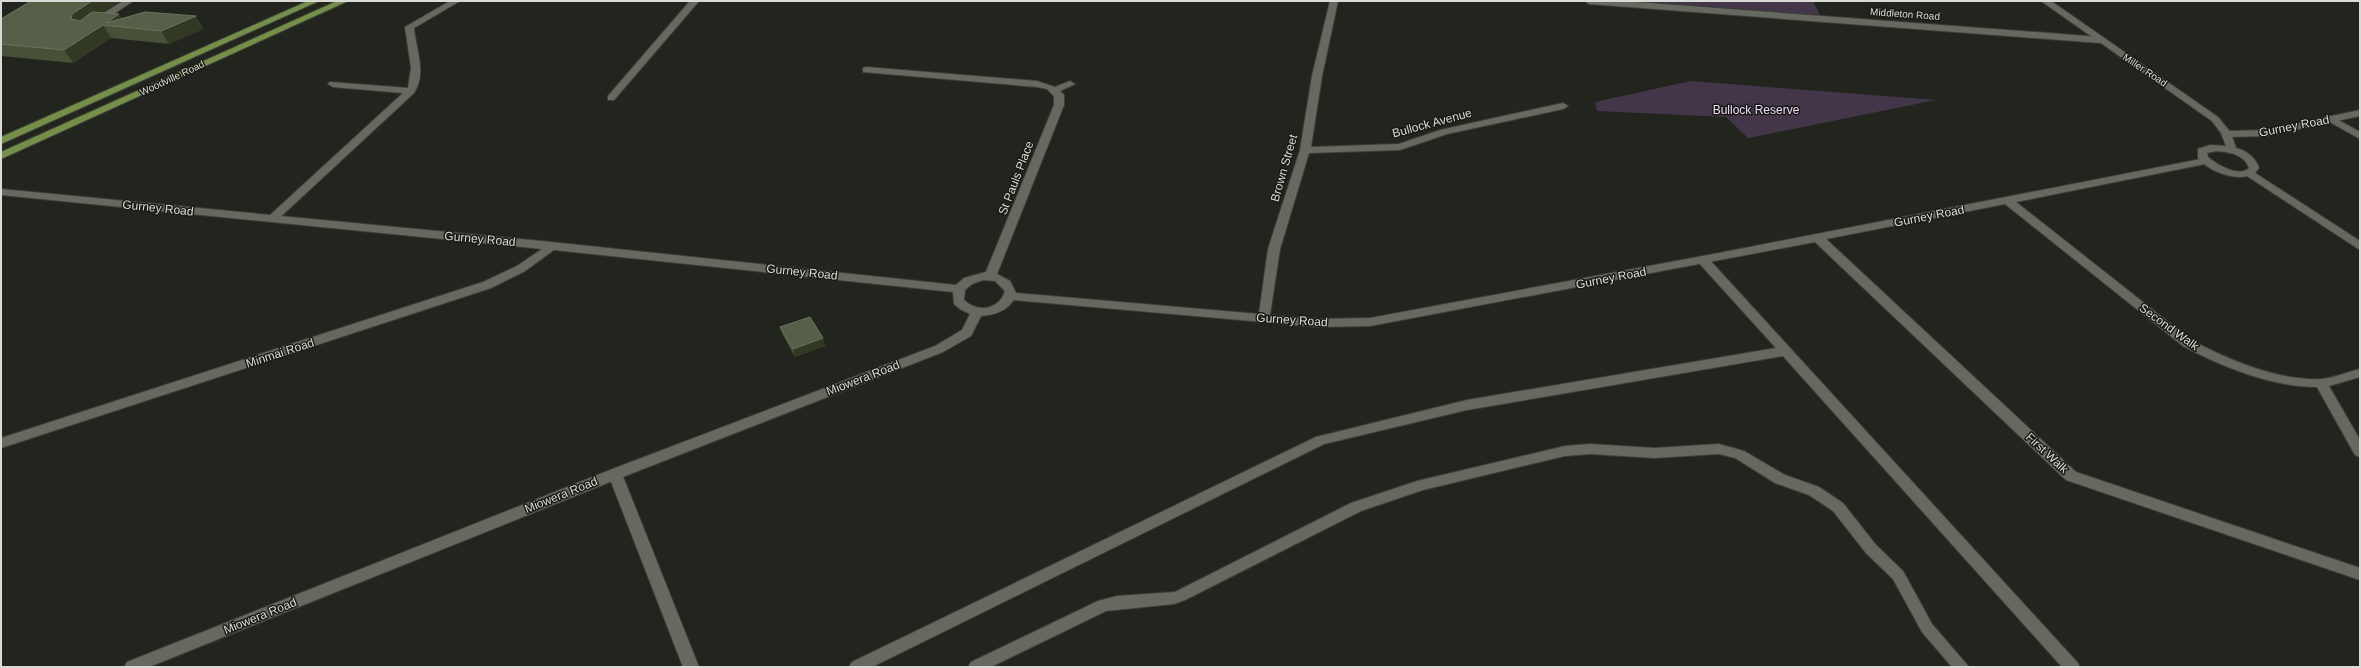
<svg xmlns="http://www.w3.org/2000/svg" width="2361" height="668" viewBox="0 0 2361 668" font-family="Arial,sans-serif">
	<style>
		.green { fill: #433649 }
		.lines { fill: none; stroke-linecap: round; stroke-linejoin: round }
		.lane-casing { stroke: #3c4039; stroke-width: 2 }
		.street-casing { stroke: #3c4039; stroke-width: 2 }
		.secondary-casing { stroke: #3c4039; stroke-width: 2 }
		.primary-casing { stroke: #3c4039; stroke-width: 2 }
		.lane { fill: #65695f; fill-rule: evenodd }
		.street { fill: #65695f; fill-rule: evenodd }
		.secondary { fill: #65695f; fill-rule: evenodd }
		.primary { fill: #758e48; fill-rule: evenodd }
		.wall { fill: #465137 }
		.shaded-wall { fill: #313925 }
		.building { fill: #566048; stroke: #6a745e }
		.labels { text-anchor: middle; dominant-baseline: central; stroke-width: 3; stroke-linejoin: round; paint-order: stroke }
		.far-street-label { font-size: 10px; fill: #d9dcd6; stroke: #181c14 }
		.park-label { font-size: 12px; fill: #f1d6ff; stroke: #181c14 }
		.street-label { font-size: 12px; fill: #d9dcd6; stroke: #181c14 }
	</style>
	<rect width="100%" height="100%" fill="#22251d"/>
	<path class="green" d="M 1621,1 L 1813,1 L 1821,17 Z
		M 1691,81 L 1936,100 L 1748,138 L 1726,117 L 1597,111 L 1595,102 Z"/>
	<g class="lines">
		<g class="lane-casing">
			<path id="lane" d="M 123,1 L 133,1 L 99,24 L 93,24 L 93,20 Z
				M 450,1 L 460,1 L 414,28 C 416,50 427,73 414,93 L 276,221 L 268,221 L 267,219 L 268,217 L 403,93 L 333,87 L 328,84 L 330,82 L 408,88 L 411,68 L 405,27 Z
				M 690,1 L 699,1 L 614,100 L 608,100 L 608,96 Z
				M 2331,116 L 2360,132 L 2360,139 L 2328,121 L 2328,117 Z
				M 1703,256 L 1707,257 L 2077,662 L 2080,667 L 2062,667 L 1783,356 L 1467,410 L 1324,444 L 872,667 L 849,667 L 852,662 L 1316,437 L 1467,400 L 1776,348 L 1699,263 L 1697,260 L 1699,257 Z
				M 1590,444 L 1655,448 L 1719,444 L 1744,451 L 1785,475 L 1819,487 L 1843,503 L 1876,545 L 1903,571 L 1932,624 L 1969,667 L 1952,667 L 1922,632 L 1893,579 L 1866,553 L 1833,511 L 1809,495 L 1775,483 L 1735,458 L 1719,454 L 1655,458 L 1590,454 L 1565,456 L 1423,490 L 1361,511 L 1185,600 L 1174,604 L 1106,611 L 991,667 L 968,667 L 971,662 L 1098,601 L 1117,596 L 1175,592 L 1351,503 L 1417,481 L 1565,446 Z
				M 615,469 L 620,470 L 622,474 L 699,667 L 683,667 L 608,474 L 610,470 Z"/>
		</g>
		<g class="street-casing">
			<path id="street" d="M 1330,1 L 1338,1 L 1322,76 L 1311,147 L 1399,144 L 1440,130 L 1563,103 L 1568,106 L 1563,109 L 1447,134 L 1400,150 L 1309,153 L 1280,249 L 1270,315 L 1319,319 L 1370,318 L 1719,253 L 2206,158 L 2210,159 L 2211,161 L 2210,163 L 2016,202 L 2191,340 C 2229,360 2277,381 2321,379 C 2334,378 2347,372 2360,369 L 2360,377 L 2329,386 L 2360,440 L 2360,457 L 2355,455 L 2317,387 C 2271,387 2223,367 2183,346 L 2005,204 L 1826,239 L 2076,472 L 2360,568 L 2360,580 L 2066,480 L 1815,242 L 1370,326 L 1319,327 L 1014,300 C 1006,311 995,315 981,316 L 971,336 L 943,352 L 620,478 L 149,667 L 124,667 L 127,662 L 610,470 L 935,346 L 962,330 L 970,314 L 960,309 L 954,304 L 953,292 L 554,250 L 525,271 L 491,288 L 1,448 L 1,438 L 483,282 L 517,266 L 542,249 L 1,195 L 1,189 L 551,242 L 956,285 L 964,278 L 986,272 L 1054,105 L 1054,96 L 1047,89 L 1037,87 L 863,72 L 863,68 L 866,67 L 1037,81 L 1055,87 L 1070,81 L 1075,84 L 1060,91 L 1064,95 L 1064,105 L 997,274 L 1010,281 L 1016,293 L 1259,314 L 1268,249 L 1300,150 L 1312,76 ZM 983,280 L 995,281 L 1005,291 C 999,310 978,313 964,300 L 965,290 L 972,284 Z
				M 1585,1 L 1623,1 L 2100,37 L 2105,40 L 2100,43 L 1589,4 Z
				M 2360,110 L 2360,116 L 2266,136 L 2228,137 L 2223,134 L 2228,131 L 2266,130 Z"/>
		</g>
		<g class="secondary-casing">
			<path id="secondary" d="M 2041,1 L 2051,1 L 2218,117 L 2231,133 L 2236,148 C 2247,151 2255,157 2259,168 L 2255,173 L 2360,241 L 2360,250 L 2247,176 C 2232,180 2207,170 2198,158 L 2198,149 L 2210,145 L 2226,146 L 2221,133 L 2212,121 ZM 2216,151 C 2229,152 2244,154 2249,168 C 2239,178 2216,164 2208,157 L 2207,153 Z"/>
		</g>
		<g class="primary-casing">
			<path id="primary" d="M 308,1 L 319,1 L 1,144 L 1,137 Z
				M 337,1 L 348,1 L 1,159 L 1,152 Z"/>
		</g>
		<use href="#lane" class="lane"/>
		<use href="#street" class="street"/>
		<use href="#secondary" class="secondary"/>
		<use href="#primary" class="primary"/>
	</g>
	<path class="wall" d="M 31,1 L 120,1 L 101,13 L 121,18 L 196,16 L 203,29 L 169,44 L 111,38 L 73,63 L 1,56 L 1,19 Z
		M 780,327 L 823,338 L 825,346 L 795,357 L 783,335 Z"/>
	<path class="shaded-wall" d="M 92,1 L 120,1 L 80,27 L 71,19 L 72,14 Z
		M 119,14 L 127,27 L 106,23 Z
		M 196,16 L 203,29 L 169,44 L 161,31 Z
		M 103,25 L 111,38 L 73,63 L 64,50 Z
		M 823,338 L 825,346 L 795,357 L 793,349 Z"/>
	<path class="building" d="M 31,1 L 92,1 L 72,14 L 71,19 L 80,21 L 92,12 L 119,14 L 106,23 L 145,12 L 196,16 L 161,31 L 103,25 L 64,50 L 1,44 L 1,19 Z
		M 810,317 L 823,338 L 793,349 L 780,327 Z"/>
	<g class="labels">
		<g class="far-street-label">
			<text transform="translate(1905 14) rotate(4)">Middleton Road</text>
			<text transform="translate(2145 70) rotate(34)">Miller Road</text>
			<text transform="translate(172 78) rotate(-25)">Woodville Road</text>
		</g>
		<g class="park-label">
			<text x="1756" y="110">Bullock Reserve</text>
		</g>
		<g class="street-label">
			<text transform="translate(1432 123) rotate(-15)">Bullock Avenue</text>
			<text transform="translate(2294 126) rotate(-11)">Gurney Road</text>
			<text transform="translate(1284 168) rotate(-74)">Brown Street</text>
			<text transform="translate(1016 178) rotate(-69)">St Pauls Place</text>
			<text transform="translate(158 208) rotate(6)">Gurney Road</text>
			<text transform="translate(1929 216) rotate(-11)">Gurney Road</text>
			<text transform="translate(480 239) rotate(5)">Gurney Road</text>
			<text transform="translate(802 272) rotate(6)">Gurney Road</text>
			<text transform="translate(1611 278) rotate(-11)">Gurney Road</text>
			<text transform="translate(1292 320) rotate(4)">Gurney Road</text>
			<text transform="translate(2169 327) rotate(36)">Second Walk</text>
			<text transform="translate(280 353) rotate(-18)">Minmai Road</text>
			<text transform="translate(863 378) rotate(-21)">Miowera Road</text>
			<text transform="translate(2047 453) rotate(43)">First Walk</text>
			<text transform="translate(561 495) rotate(-22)">Miowera Road</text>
			<text transform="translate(260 616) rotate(-22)">Miowera Road</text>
		</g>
	</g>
	<rect width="2361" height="668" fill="none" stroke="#d9dcd6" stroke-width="4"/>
</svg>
